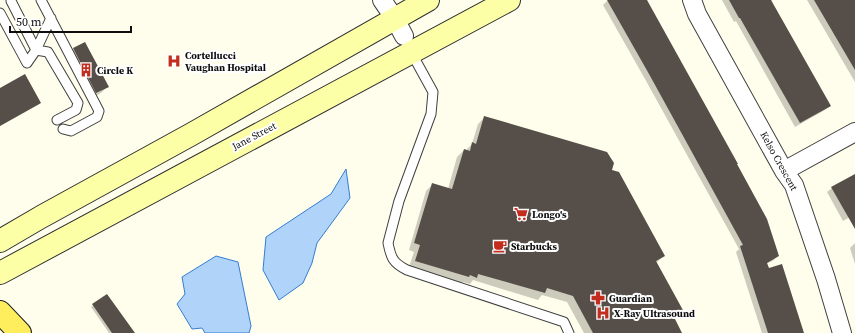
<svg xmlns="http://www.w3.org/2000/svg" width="855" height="333" viewBox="0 0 855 333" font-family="'Source Serif 4',serif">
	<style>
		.water { fill: #afd3f9; stroke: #337dd3 }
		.shadow { fill: #0003 }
		.building { fill: #564f49 }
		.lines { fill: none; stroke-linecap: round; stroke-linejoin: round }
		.service-casing { stroke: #404040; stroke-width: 11 }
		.minor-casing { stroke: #404040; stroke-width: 20 }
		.secondary-casing { stroke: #2f2f2f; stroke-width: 24 }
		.primary-casing { stroke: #1e1e1e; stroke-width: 24 }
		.service { stroke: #fff; stroke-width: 9 }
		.minor { stroke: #fff; stroke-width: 18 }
		.secondary { stroke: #fdffa7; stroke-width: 22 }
		.primary { stroke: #feed5d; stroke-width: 22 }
		.labels { text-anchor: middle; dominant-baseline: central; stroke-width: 4; stroke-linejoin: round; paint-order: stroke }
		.poi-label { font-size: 10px; font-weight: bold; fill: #0d0d0d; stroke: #fff; text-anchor: start }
		.street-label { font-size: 10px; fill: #0d0d0d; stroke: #fff }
	</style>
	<rect width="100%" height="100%" fill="#fffeec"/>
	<path class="water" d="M 346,169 L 350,198 L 317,243 L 312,263 L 303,283 L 279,300 L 263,270 L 266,237 L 331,194 Z
		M 216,256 L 238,262 L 251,326 L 249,333 L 205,333 L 202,328 L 192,329 L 177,304 L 185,294 L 182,277 Z"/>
	<path class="shadow" d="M 608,0 L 646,0 L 736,164 L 778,255 L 774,260 L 766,264 L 803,333 L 762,333 L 736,252 L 739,249 L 645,79 L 603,5 Z
		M 722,0 L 773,0 L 771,1 L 830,106 L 825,110 L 795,127 L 736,21 L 734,22 Z
		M 807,0 L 854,0 L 855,2 L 855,82 Z
		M 74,49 L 108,86 L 101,93 L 90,99 L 67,55 Z
		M 0,89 L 40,103 L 38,105 L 0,126 Z
		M 485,117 L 611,170 L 664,256 L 656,263 L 682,312 L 674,319 L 681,333 L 584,333 L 567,302 L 542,295 L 538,300 L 473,280 L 470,284 L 463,282 L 462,283 L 409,267 L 414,252 L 409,250 L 426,191 L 433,184 L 448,189 L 457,157 L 464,150 L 465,151 L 472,144 L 478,124 Z
		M 855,175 L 855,214 L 843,221 L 827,192 L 832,188 Z
		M 855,243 L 855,264 L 850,248 Z
		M 107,295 L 134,333 L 109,333 L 91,307 Z"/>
	<path class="building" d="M 607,0 L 647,0 L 738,164 L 737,164 L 767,219 L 779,256 L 767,263 L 769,268 L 782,264 L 804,333 L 768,333 L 740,246 L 743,245 L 649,74 Z
		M 729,0 L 771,0 L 831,106 L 800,123 L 740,18 L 739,18 Z
		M 814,0 L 855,0 L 855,70 Z
		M 85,42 L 109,87 L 96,93 L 73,48 Z
		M 25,74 L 41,103 L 0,126 L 0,88 Z
		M 484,116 L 607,152 L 614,163 L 612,170 L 619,172 L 665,256 L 656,261 L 684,312 L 674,317 L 682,333 L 593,333 L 573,296 L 547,288 L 545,293 L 478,274 L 477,278 L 470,275 L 469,277 L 415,261 L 420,245 L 414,243 L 432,183 L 452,189 L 464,149 L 470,151 L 472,142 L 476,144 Z
		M 855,174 L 855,229 L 831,187 Z
		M 107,294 L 135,333 L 112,333 L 92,304 Z"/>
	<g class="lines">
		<g class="service-casing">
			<path id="service" d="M 41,0 L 99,111 L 97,117 L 71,131 L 63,129
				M 0,13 L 27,63 L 36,50 L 11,1 L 11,0
				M 51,18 L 36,50 L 48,52 L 78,103 L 76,110 L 57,120
				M 411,52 L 433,92 L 431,114 L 399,201 L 388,243 C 391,258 393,263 407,270 L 564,322 L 569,333"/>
		</g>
		<g class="minor-casing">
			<path id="minor" d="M 382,0 L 395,19 L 404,36
				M 692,0 L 697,14 L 784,171 L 794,185 L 826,279 L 842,333
				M 784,171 L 855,132"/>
		</g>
		<g class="secondary-casing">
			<path id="secondary" d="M 0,241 L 41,217 L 192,134 L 428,0
				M 0,273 L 509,0"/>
		</g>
		<g class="primary-casing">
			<path id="primary" d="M 0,312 L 20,333"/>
		</g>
		<use href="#service" class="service"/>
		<use href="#minor" class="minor"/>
		<use href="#secondary" class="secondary"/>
		<use href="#primary" class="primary"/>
	</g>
	<defs>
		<g id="hospital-bare" transform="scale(1.08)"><path d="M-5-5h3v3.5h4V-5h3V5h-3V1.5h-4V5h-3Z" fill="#c22d1f" stroke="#fff" stroke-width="2.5" paint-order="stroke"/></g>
		<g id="building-bare" transform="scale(1.08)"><path d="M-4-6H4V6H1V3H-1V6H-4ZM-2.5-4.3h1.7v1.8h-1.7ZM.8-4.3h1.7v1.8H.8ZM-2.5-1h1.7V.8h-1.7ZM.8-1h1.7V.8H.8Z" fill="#c22d1f" stroke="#fff" stroke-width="2.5" paint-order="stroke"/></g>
		<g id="supermarket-bare" transform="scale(1.08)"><path d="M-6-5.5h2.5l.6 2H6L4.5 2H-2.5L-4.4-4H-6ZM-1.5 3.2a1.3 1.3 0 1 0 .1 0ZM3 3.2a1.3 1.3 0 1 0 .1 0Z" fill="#c22d1f" stroke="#fff" stroke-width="2.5" paint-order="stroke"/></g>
		<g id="cafe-bare" transform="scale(1.08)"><path d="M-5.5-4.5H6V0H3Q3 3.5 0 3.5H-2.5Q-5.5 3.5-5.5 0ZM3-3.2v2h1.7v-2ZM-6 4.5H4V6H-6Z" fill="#c22d1f" stroke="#fff" stroke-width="2.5" paint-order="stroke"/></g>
		<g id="pharmacy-bare" transform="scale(1.08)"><path d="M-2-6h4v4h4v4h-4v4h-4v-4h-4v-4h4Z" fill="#c22d1f" stroke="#fff" stroke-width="2.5" paint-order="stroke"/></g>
	</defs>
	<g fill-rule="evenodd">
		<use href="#hospital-bare" x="174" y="61"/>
		<use href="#building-bare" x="86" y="70"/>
		<use href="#supermarket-bare" x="521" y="214"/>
		<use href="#cafe-bare" x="500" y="246"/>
		<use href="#pharmacy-bare" x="598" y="298"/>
		<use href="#hospital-bare" x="603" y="313"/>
	</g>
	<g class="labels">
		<g class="poi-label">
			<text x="185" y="55">Cortellucci<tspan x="185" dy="12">Vaughan Hospital</tspan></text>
			<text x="97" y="70">Circle K</text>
			<text x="532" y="214">Longo's</text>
			<text x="511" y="246">Starbucks</text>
			<text x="609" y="298">Guardian</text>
			<text x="614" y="313">X-Ray Ultrasound</text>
		</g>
		<g class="street-label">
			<text transform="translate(254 136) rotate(-28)">Jane Street</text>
			<text transform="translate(779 161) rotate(61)">Kelso Crescent</text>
		</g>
	</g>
	<path d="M10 26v6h121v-6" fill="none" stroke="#0d0d0d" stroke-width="2"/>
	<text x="16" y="26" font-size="12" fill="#0d0d0d" stroke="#ffffff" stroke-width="3" paint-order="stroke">50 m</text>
</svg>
